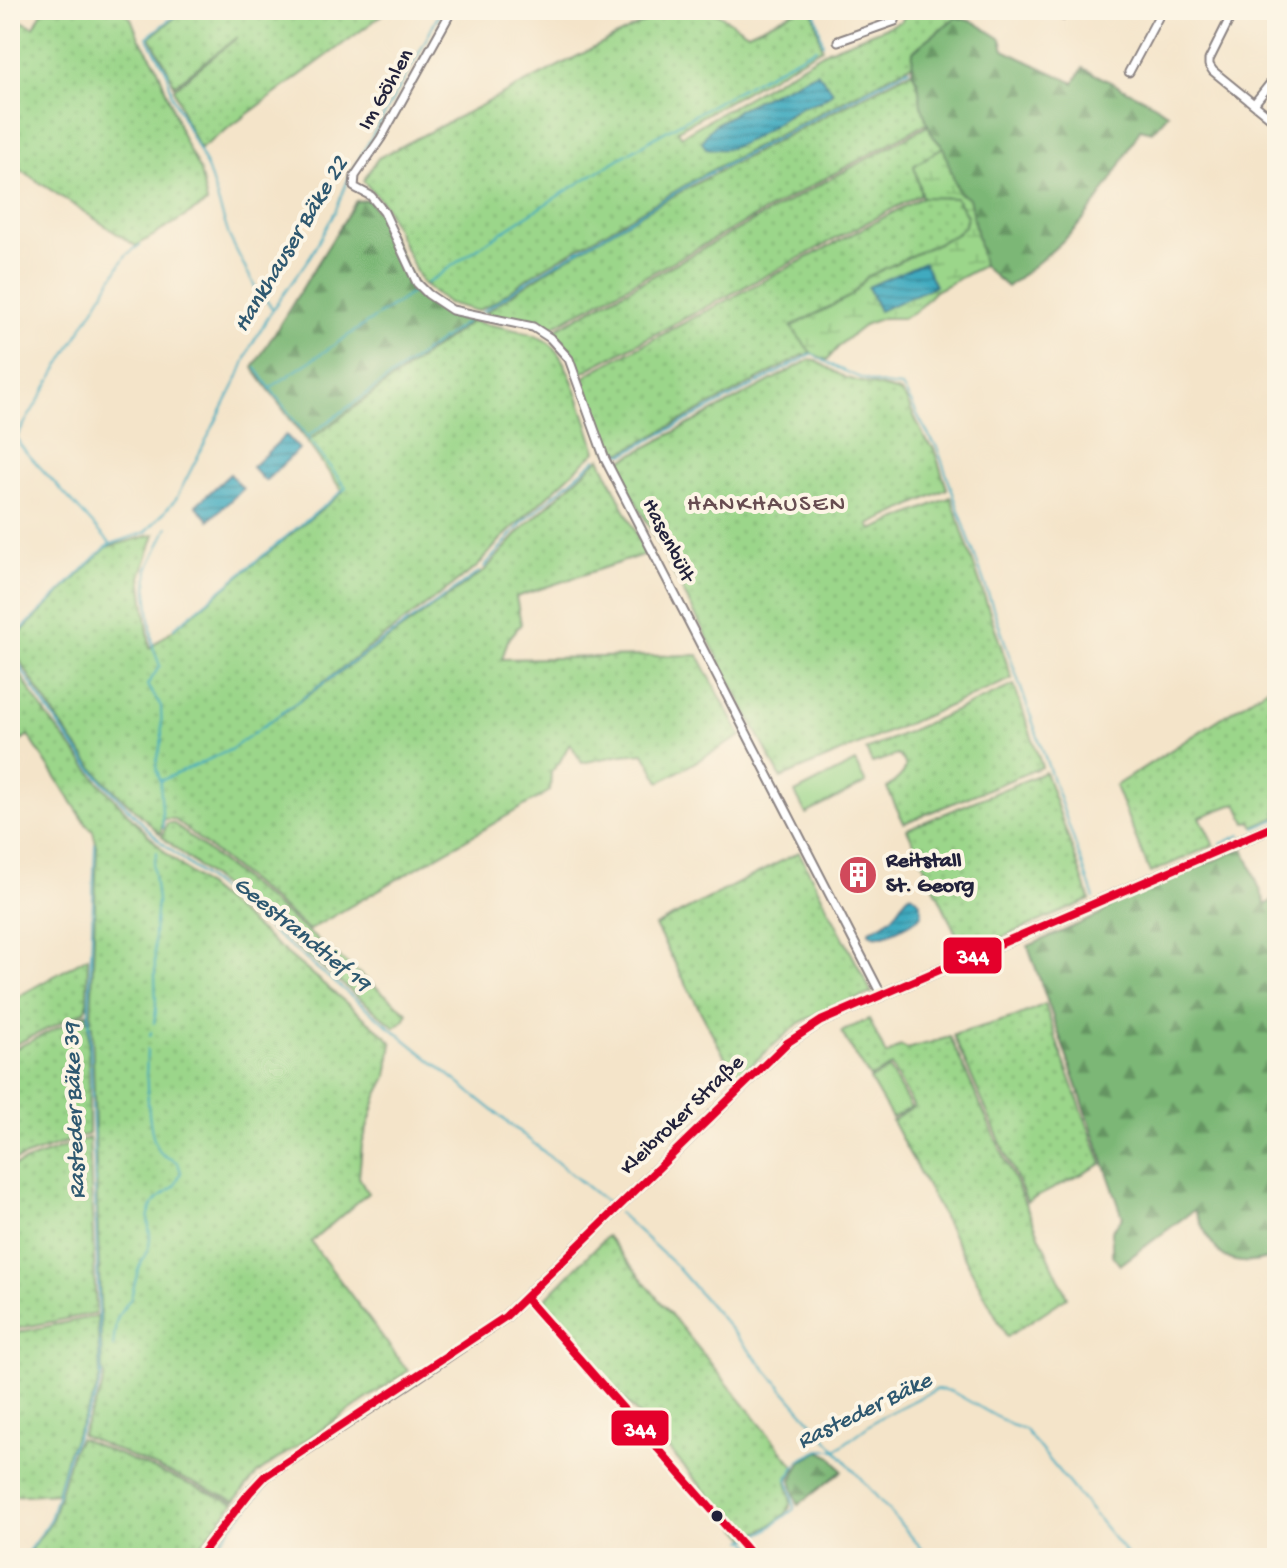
<svg xmlns="http://www.w3.org/2000/svg" width="1287" height="1568" viewBox="0 0 1287 1568" font-family="'Gochi Hand',sans-serif">
	<style>
		.grass { fill: url(#grass-dots); stroke: #5e7c62; stroke-width: 2; fill-rule: evenodd }
		.forest { fill: url(#forest-firs); stroke: #4f6c58; stroke-width: 2 }
		.wetland { fill: url(#wetland-marsh); stroke: #5e7c62; stroke-width: 2 }
		.pitch { fill: #9bd68a; stroke: #5e7c62; stroke-width: 2 }
		.water { fill: url(#water-rules); stroke: #30667d; stroke-width: 2 }
		.lines { fill: none; stroke-linecap: round; stroke-linejoin: round }
		.stream { stroke: #3faabf; stroke-width: 2 }
		.street-casing { stroke: #8b8382; stroke-width: 11 }
		.secondary-casing { stroke: #8b8382; stroke-width: 14 }
		.street { stroke: #fff; stroke-width: 7 }
		.secondary { stroke: #fde5c5; stroke-width: 10 }
		.bus-1-casing { stroke: #fcf5e5; stroke-width: 14 }
		.bus-1 { stroke: #e4002b; stroke-width: 8 }
		.bus-dot { fill: #22223b; stroke: #fcf5e5; stroke-width: 3 }
		.labels { text-anchor: middle; dominant-baseline: central; stroke-width: 8; stroke-linejoin: round; paint-order: stroke }
		.street-label { font-size: 22px; fill: #22223b; stroke: #fcf5e5 }
		.poi-label { font-size: 22px; font-weight: bold; fill: #22223b; stroke: #fcf5e5; text-anchor: start }
		.water-label { font-size: 24px; font-style: italic; fill: #2e5870; stroke: #fcf5e5 }
		.neighbourhood-label { font-size: 24px; letter-spacing: 2px; fill: #674d51; stroke: #fcf5e5 }
		.line-badge { stroke: #fcf5e5; stroke-width: 3 }
		.badge-label { font-size: 22px; text-anchor: middle; font-weight: bold; fill: #fff }
	</style>
	<defs>
		<pattern id="grass-dots" width="8" height="8" patternUnits="userSpaceOnUse" patternTransform="scale(2)"><rect width="8" height="8" fill="#9bd68a"/><path d="M2 2h.1M6 6h.1" fill="none" stroke="#85b778" stroke-width="1.8" stroke-linecap="round"/></pattern>
		<pattern id="forest-firs" width="22" height="20" patternUnits="userSpaceOnUse" patternTransform="scale(2)"><rect width="22" height="20" fill="#7cb776"/><path d="M5 1l3.5 6h-7zM16 11l3.5 6h-7z" fill="#659462"/></pattern>
		<pattern id="wetland-marsh" width="20" height="14" patternUnits="userSpaceOnUse" patternTransform="scale(2)"><rect width="20" height="14" fill="#9bd68a"/><path d="M1 5h8M5 5V1M11 12h8M15 12V8" fill="none" stroke="#85b778"/></pattern>
		<pattern id="water-rules" width="6" height="5" patternUnits="userSpaceOnUse" patternTransform="scale(2)"><rect width="6" height="5" fill="#3faabf"/><path d="M0 2.5h6" fill="none" stroke="#348a9c"/></pattern>
	</defs>
	<rect width="100%" height="100%" fill="#fcf5e5"/>
	<filter id="ink" filterUnits="userSpaceOnUse"><feTurbulence type="fractalNoise" baseFrequency=".0125" numOctaves="2"/><feDisplacementMap in="SourceGraphic" scale="16" xChannelSelector="R" yChannelSelector="G"/><feConvolveMatrix kernelMatrix="1 2 1 2 8 2 1 2 1" color-interpolation-filters="sRGB"/></filter>
	<filter id="wash" filterUnits="userSpaceOnUse"><feTurbulence type="fractalNoise" baseFrequency=".006" numOctaves="4" result="noise"/><feDisplacementMap in="SourceGraphic" scale="32" xChannelSelector="R" yChannelSelector="G"/><feGaussianBlur stdDeviation="1.8" result="paint"/><feColorMatrix in="noise" values="0 0 0 0 0 0 0 0 0 0 0 0 0 0 0 0 0 1.4 0 .05"/><feComposite in="paint" operator="in"/></filter>
	<g filter="url(#wash)">
		<rect width="100%" height="100%" fill="#f4e4c9"/>
		<path class="grass" d="M 43,10 L 121,10 L 131,18 L 139,38 L 157,66 L 184,140 L 200,171 L 207,203 L 136,246 L 10,163 L 10,16 L 34,27 Z
			M 185,10 L 389,10 L 200,149 L 185,120 L 174,88 L 238,37 L 174,85 L 168,70 L 150,37 Z
			M 668,10 L 717,13 L 748,33 L 798,10 L 813,10 L 822,48 L 678,130 L 681,136 L 828,50 L 902,21 L 906,10 L 955,10 L 956,17 L 913,51 L 913,64 L 704,174 L 532,275 L 493,303 L 477,311 L 448,303 L 421,282 L 384,204 L 363,181 L 378,158 ZM 817,72 L 820,102 L 801,107 L 768,129 L 732,147 L 715,124 L 732,115 L 739,109 Z
			M 912,71 C 921,87 921,105 927,123 L 549,329 L 535,323 L 485,313 C 618,218 767,146 912,71 Z
			M 929,125 L 932,135 L 943,147 L 914,166 L 921,194 L 581,373 L 570,349 L 553,333 L 561,326 Z
			M 922,197 L 955,197 L 967,216 L 965,225 L 957,234 L 867,277 L 851,296 L 792,326 L 811,353 L 804,355 L 623,452 L 606,450 L 582,379 L 593,371 Z
			M 471,321 C 495,327 529,329 549,343 C 570,359 587,425 596,451 L 500,540 L 478,566 L 270,722 L 484,571 L 522,529 L 600,458 L 646,554 L 516,597 L 521,624 L 508,640 L 502,659 L 698,655 L 741,736 L 660,782 L 644,753 L 621,755 L 582,763 L 570,743 L 559,763 L 551,772 L 550,791 L 309,930 L 174,819 L 164,819 L 160,834 C 141,815 120,797 102,778 C 67,739 39,690 10,646 L 10,643 L 107,547 L 155,534 L 141,577 L 150,648 L 343,492 L 307,442 Z
			M 809,360 L 816,361 L 846,378 L 900,392 L 906,399 L 924,437 L 934,449 L 947,489 L 869,525 L 872,530 L 951,497 L 1012,679 L 781,778 L 615,462 L 626,458 Z
			M 10,659 L 47,716 L 99,782 L 132,818 L 166,853 L 386,1036 L 392,1043 L 387,1077 L 377,1096 L 362,1145 L 359,1177 L 368,1193 L 311,1242 L 408,1371 L 272,1463 L 257,1474 L 235,1501 L 81,1435 L 101,1391 L 105,1376 L 102,1370 L 92,1025 L 88,1026 L 89,1134 L 10,1162 L 10,1051 L 87,1013 L 87,1021 L 91,1021 L 97,848 L 93,831 L 87,825 L 28,735 L 10,750 Z
			M 1277,682 L 1277,817 L 1254,827 L 1251,821 L 1246,823 L 1237,803 L 1200,817 L 1214,845 L 1150,873 L 1115,786 Z
			M 1014,685 L 1042,767 L 904,823 L 887,788 C 898,779 916,767 897,755 L 872,763 L 866,750 Z
			M 1045,772 L 1090,900 L 965,953 L 907,829 Z
			M 167,823 L 173,823 L 408,1013 L 404,1020 L 395,1027 L 162,837 Z
			M 799,852 L 872,993 L 821,1012 L 799,1023 L 736,1078 L 655,926 Z
			M 88,957 L 87,1007 L 85,1011 L 10,1047 L 10,1001 Z
			M 1045,1004 L 1059,1048 L 1102,1164 L 1027,1202 L 953,1035 L 1015,1017 Z
			M 869,1019 L 886,1055 L 901,1046 L 907,1049 L 950,1037 L 1067,1297 L 1007,1337 L 892,1121 L 914,1107 L 891,1066 L 870,1078 L 841,1032 Z
			M 89,1138 L 96,1313 L 10,1330 L 10,1167 Z
			M 607,1236 L 796,1468 L 787,1481 C 788,1487 791,1495 791,1501 C 792,1517 760,1532 747,1538 L 540,1304 Z
			M 97,1316 L 100,1376 L 95,1395 L 68,1452 L 57,1493 L 10,1496 L 10,1334 Z
			M 79,1438 L 234,1503 L 190,1558 L 25,1558 L 48,1526 L 53,1517 L 72,1451 Z"/>
		<path class="forest" d="M 956,17 L 974,22 L 1001,39 L 1004,50 L 1074,83 L 1083,68 L 1154,104 L 1168,114 L 1152,132 L 1140,129 C 1121,164 1102,200 1075,229 C 1054,251 1030,269 1007,287 L 983,266 L 969,199 L 958,193 L 943,147 L 932,135 L 921,105 L 918,82 L 912,71 L 913,51 Z
			M 368,200 L 383,219 L 420,295 L 437,307 L 471,321 L 307,442 L 253,368 L 356,201 Z
			M 1244,848 L 1266,905 L 1277,896 L 1277,1257 C 1223,1272 1216,1254 1194,1210 L 1120,1265 L 1112,1255 L 1112,1230 L 1123,1217 L 1028,946 L 1100,915 L 1114,903 Z
			M 820,1451 L 832,1457 L 842,1471 L 798,1505 L 791,1480 L 802,1461 Z"/>
		<path class="wetland" d="M 943,147 L 958,193 L 969,198 L 983,266 L 935,291 L 914,313 L 903,318 L 883,318 L 866,324 L 843,342 L 827,360 L 812,354 L 791,327 L 851,296 L 867,277 L 957,234 L 965,225 L 967,216 L 956,198 L 922,197 L 921,194 L 914,166 Z"/>
		<path class="pitch" d="M 855,762 L 866,783 L 806,814 L 795,793 Z
			M 889,1069 L 911,1108 L 892,1118 L 870,1080 Z"/>
		<path class="water" d="M 817,72 L 833,91 C 820,106 807,102 793,111 C 777,123 744,146 725,149 C 719,150 712,149 706,148 L 702,142 C 714,118 722,125 739,109 Z
			M 924,262 L 935,286 L 879,311 L 868,287 Z
			M 286,435 L 299,449 L 265,481 L 252,467 Z
			M 230,474 L 243,489 L 209,520 L 196,505 Z
			M 911,894 C 920,899 922,905 922,915 C 914,922 886,937 875,936 C 873,935 871,934 869,933 L 869,930 C 880,927 891,919 898,910 C 904,903 903,899 911,894 Z"/>
		<g class="lines">
			<path class="stream" d="M 182,10 L 147,37 L 167,72 L 172,96 L 208,170 L 229,236 L 255,287 L 273,309
				M 815,10 L 823,44
				M 426,284 C 551,195 680,120 816,48
				M 482,312 L 532,278 L 700,178 L 909,69
				M 256,368 L 270,388 L 413,292
				M 270,388 L 307,437 L 466,322
				M 608,452 L 624,454 L 812,354 C 839,370 871,386 902,387 C 915,406 922,429 937,447 L 1094,898
				M 110,543 L 26,452 L 20,445 L 17,436 L 126,255 L 140,245
				M 484,567 L 522,523 L 596,459
				M 174,628 L 346,488 L 307,437
				M 10,641 L 108,545 L 146,532 L 176,499 L 239,376 L 251,346 L 273,309 L 311,255 L 335,212 L 349,177 L 420,51 L 441,10
				M 10,651 C 35,690 59,729 88,764 C 111,792 136,817 161,842 L 611,1206
				M 160,781 L 230,750 L 479,572
				M 163,828 L 160,781 L 156,765 L 162,739 L 161,706 L 147,685 L 160,666 L 153,647 L 147,590 L 148,569 L 168,527
				M 1255,828 L 1277,819
				M 95,844 L 89,1012 L 101,1376
				M 1221,844 L 1241,835
				M 154,1023 L 156,1010 L 154,934 L 157,901 L 153,866 L 157,852
				M 150,1036 L 151,1032
				M 619,1213 L 675,1265 L 930,1558
				M 113,1347 L 116,1322 L 120,1313 L 131,1298 L 138,1270 L 149,1246 L 150,1237 L 148,1218 L 151,1208 L 156,1200 L 175,1186 L 181,1172 L 178,1163 C 173,1159 166,1158 162,1154 C 146,1142 146,1069 147,1049
				M 744,1541 L 766,1531 L 794,1509 L 793,1496 L 787,1478 L 800,1460 L 820,1450 L 836,1450 L 879,1418 L 937,1389 L 951,1391 L 1011,1425 L 1024,1429 L 1130,1558
				M 747,1541 L 762,1558
				M 23,1558 L 47,1525 L 51,1516 L 69,1452 L 96,1396 L 103,1373
				M 211,1558 L 213,1549 L 267,1485
				M 717,1558 L 737,1547"/>
		</g>
	</g>
	<g filter="url(#ink)">
		<g class="lines">
			<g class="street-casing">
				<path id="street" d="M 452,10 L 381,138 L 355,176 L 354,187 L 371,196 L 384,212 L 417,283 L 428,294 L 452,310 L 533,327 L 550,338 L 569,359 L 605,459 L 882,996
					M 1234,10 L 1209,60 L 1209,65 L 1213,71 L 1277,123
					M 1063,16 L 1065,10
					M 838,41 L 895,21 L 897,10
					M 1129,72 L 1162,10
					M 1254,104 L 1277,75
					M 526,1298 L 530,1304 L 754,1558"/>
			</g>
			<g class="secondary-casing">
				<path id="secondary" d="M 198,1558 L 250,1492 L 265,1476 L 409,1382 L 505,1317 L 787,1043 L 821,1021 L 1277,825"/>
			</g>
			<use href="#street" class="street"/>
			<use href="#secondary" class="secondary"/>
			<g class="bus-1-casing">
				<path id="bus-1" d="M 526,1298 L 754,1558
					M 198,1558 L 250,1492 L 265,1476 L 505,1317 L 787,1043 L 821,1021 L 1277,825"/>
			</g>
			<use href="#bus-1" class="bus-1"/>
		</g>
	</g>
	<defs>
		<g id="building-disc" transform="scale(2)"><circle r="9.5" fill="#d1495b" stroke="#fcf5e5"/><path d="M-4-6H4V6H1V3H-1V6H-4ZM-2.5-4.3h1.7v1.8h-1.7ZM.8-4.3h1.7v1.8H.8ZM-2.5-1h1.7V.8h-1.7ZM.8-1h1.7V.8H.8Z" fill="#fff"/></g>
	</defs>
	<g fill-rule="evenodd">
		<use href="#building-disc" x="858" y="875"/>
	</g>
	<circle class="bus-dot" cx="717" cy="1516" r="7"/>
	<g class="labels">
		<g class="street-label">
			<text transform="translate(387 90) rotate(-60)">Im Göhlen</text>
			<text transform="translate(667 541) rotate(63)">Hasenbült</text>
			<text transform="translate(683 1116) rotate(-44)">Kleibroker Straße</text>
		</g>
		<g class="poi-label">
			<text x="886" y="862">Reitstall<tspan x="886" dy="25">St. Georg</tspan></text>
		</g>
		<g class="water-label">
			<text transform="translate(292 245) rotate(-59)">Hankhauser Bäke 22</text>
			<text transform="translate(301 935) rotate(39)">Geestrandtief 19</text>
			<text transform="translate(76 1111) rotate(-92)">Rasteder Bäke 39</text>
			<text transform="translate(865 1412) rotate(-26)">Rasteder Bäke</text>
		</g>
		<g class="neighbourhood-label">
			<text x="767" y="505">HANKHAUSEN</text>
		</g>
	</g>
	<g class="line-badge">
		<rect x="942" y="936" width="61" height="39" rx="8" fill="#e4002b"/>
		<rect x="610" y="1409" width="60" height="38" rx="8" fill="#e4002b"/>
	</g>
	<g class="badge-label">
		<text x="973" y="963">344</text>
		<text x="640" y="1436">344</text>
	</g>
	<rect width="1287" height="1568" fill="none" stroke="#fcf5e5" stroke-width="40"/>
</svg>
